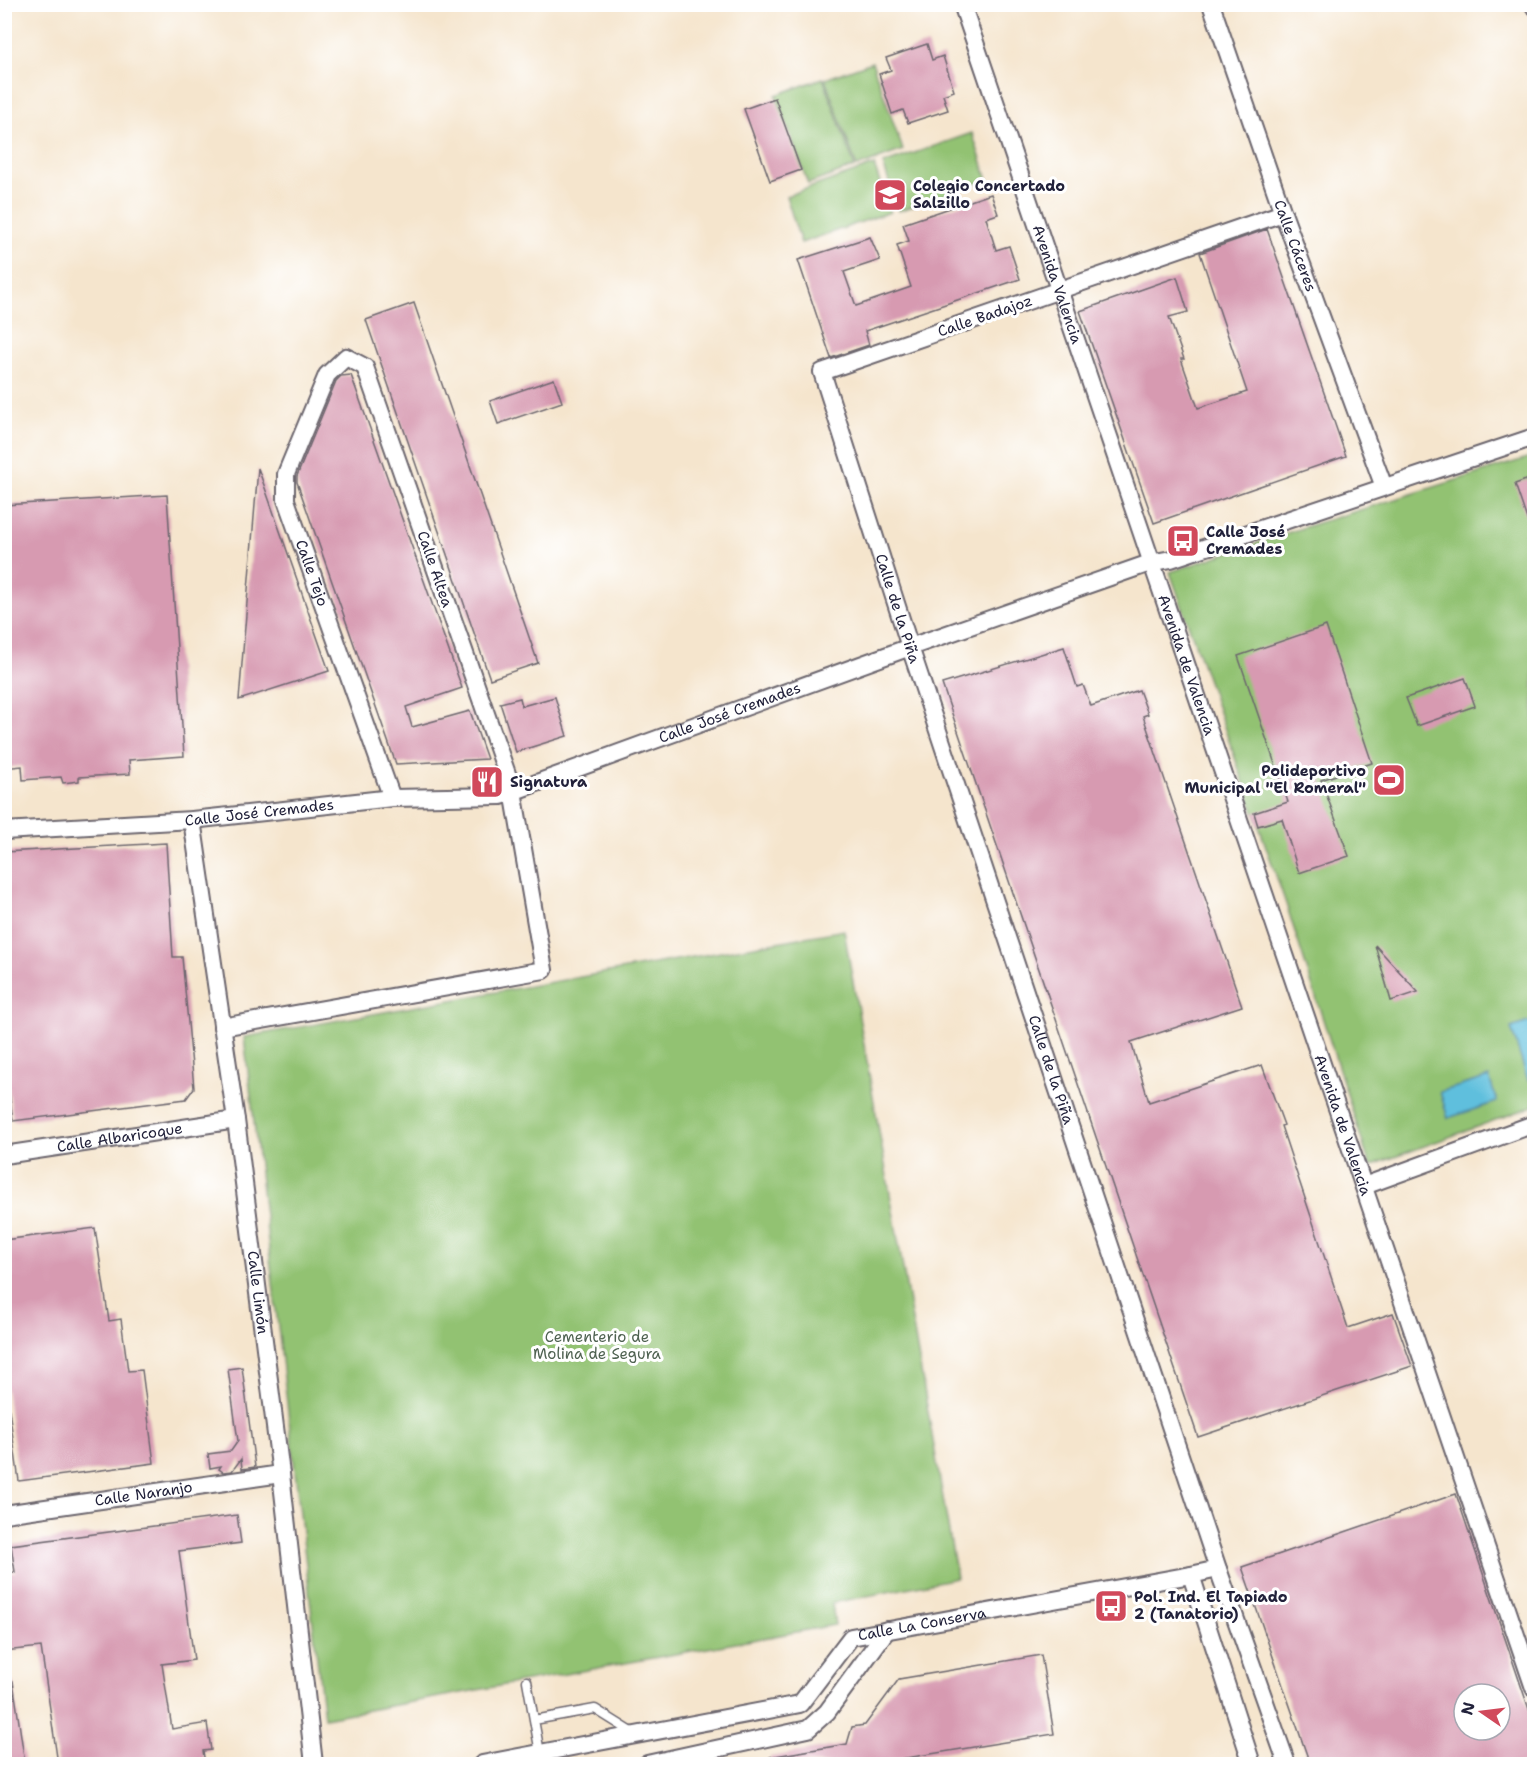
<svg xmlns="http://www.w3.org/2000/svg" width="1539" height="1769" viewBox="0 0 1539 1769" font-family="'Shantell Sans',sans-serif">
	<style>
		.green { fill: #92c272; stroke: #5a7256; stroke-width: 1.5 }
		.water { fill: #5fbfdd; stroke: #40708c; stroke-width: 1.5 }
		.building { fill: #d79ab1; fill-rule: evenodd }
		.lines { fill: none; stroke-linecap: round; stroke-linejoin: round }
		.service-casing { stroke: #6c666e; stroke-width: 11 }
		.minor-casing { stroke: #6c666e; stroke-width: 20 }
		.service { stroke: #fff; stroke-width: 8 }
		.minor { stroke: #fff; stroke-width: 16 }
		.labels { text-anchor: middle; dominant-baseline: central; stroke-width: 6; stroke-linejoin: round; paint-order: stroke }
		.poi-label { font-size: 15px; font-weight: bold; fill: #22223b; stroke: #fff; text-anchor: start }
		.street-label { font-size: 15px; fill: #22223b; stroke: #fff }
		.park-label { font-size: 15px; fill: #4f6251; stroke: #fff }
	</style>
	<rect width="100%" height="100%" fill="#fff"/>
	<filter id="ink" filterUnits="userSpaceOnUse"><feTurbulence type="fractalNoise" baseFrequency=".0167" numOctaves="2"/><feDisplacementMap in="SourceGraphic" scale="12" xChannelSelector="R" yChannelSelector="G"/><feConvolveMatrix kernelMatrix="1 2 1 2 8 2 1 2 1" color-interpolation-filters="sRGB"/></filter>
	<filter id="wash" filterUnits="userSpaceOnUse"><feTurbulence type="fractalNoise" baseFrequency=".008" numOctaves="4" result="noise"/><feDisplacementMap in="SourceGraphic" scale="24" xChannelSelector="R" yChannelSelector="G"/><feGaussianBlur stdDeviation="1.35" result="paint"/><feColorMatrix in="noise" values="0 0 0 0 0 0 0 0 0 0 0 0 0 0 0 0 0 1.4 0 .05"/><feComposite in="paint" operator="in"/></filter>
	<g filter="url(#wash)">
		<rect width="100%" height="100%" fill="#f5e5cd"/>
		<path class="green" d="M 872,62 L 903,150 L 857,167 L 825,79 Z
			M 823,78 L 855,167 L 808,184 L 776,95 Z
			M 972,133 L 988,180 L 899,211 L 883,164 Z
			M 874,165 L 890,212 L 801,243 L 786,196 Z
			M 1534,456 L 1534,1106 L 1370,1166 L 1286,904 L 1170,572 L 1305,527 Z
			M 844,930 L 957,1578 L 832,1603 L 835,1625 L 324,1718 L 244,1037 Z"/>
		<path class="water" d="M 1534,1020 L 1534,1078 L 1528,1080 L 1511,1028 Z
			M 1489,1077 L 1497,1102 L 1448,1118 L 1440,1092 Z"/>
		<g id="blocks">
			<path class="building" d="M 927,44 L 932,60 L 943,56 L 954,91 L 943,95 L 948,110 L 908,123 L 903,110 L 892,114 L 879,74 L 891,70 L 886,58 Z
				M 775,98 L 801,170 L 770,181 L 744,109 Z
				M 991,194 L 998,214 L 986,218 L 996,250 L 1009,246 L 1020,279 L 865,331 L 869,345 L 831,358 L 798,260 L 870,237 L 880,260 L 844,272 L 856,306 L 911,287 L 897,245 L 909,241 L 903,224 Z
				M 1267,229 L 1346,456 L 1154,523 L 1080,311 L 1177,277 L 1188,312 L 1169,317 L 1184,359 L 1181,359 L 1198,408 L 1247,392 L 1200,253 Z
				M 414,303 L 538,663 L 490,679 L 366,320 Z
				M 351,375 L 462,688 L 406,707 L 412,727 L 470,711 L 487,759 L 396,764 L 297,482 L 297,476 L 336,381 L 341,376 Z
				M 554,379 L 562,402 L 498,424 L 490,401 Z
				M 258,468 L 329,671 L 239,700 Z
				M 1534,477 L 1534,534 L 1532,534 L 1515,484 Z
				M 167,495 L 184,756 L 129,760 L 130,774 L 79,777 L 79,781 L 63,783 L 61,777 L 23,780 L 22,766 L 4,768 L 4,505 Z
				M 1326,626 L 1372,763 L 1321,780 L 1349,856 L 1299,873 L 1282,819 L 1258,826 L 1254,813 L 1288,802 L 1238,656 Z
				M 1064,647 L 1077,687 L 1083,685 L 1091,706 L 1139,690 L 1148,714 L 1143,716 L 1242,1006 L 1131,1042 L 1149,1102 L 1262,1065 L 1284,1125 L 1281,1126 L 1348,1328 L 1393,1313 L 1412,1366 L 1198,1437 L 942,684 Z
				M 1465,678 L 1475,706 L 1417,726 L 1406,698 Z
				M 555,697 L 567,736 L 516,752 L 500,703 L 520,698 L 522,706 Z
				M 166,843 L 173,957 L 182,957 L 194,1088 L 186,1099 L 13,1121 L 4,1056 L 4,852 Z
				M 1375,945 L 1418,992 L 1391,1001 Z
				M 95,1228 L 109,1321 L 121,1319 L 128,1371 L 142,1370 L 154,1463 L 19,1481 L 4,1374 L 4,1240 Z
				M 242,1367 L 255,1467 L 242,1469 L 241,1459 L 232,1471 L 223,1472 L 219,1469 L 221,1466 L 210,1468 L 208,1454 L 231,1451 L 238,1441 L 228,1369 Z
				M 1456,1494 L 1534,1724 L 1534,1764 L 1310,1764 L 1242,1567 ZM 1464,1694 L 1500,1694 L 1500,1730 L 1464,1730 Z
				M 237,1515 L 241,1543 L 179,1551 L 194,1660 L 162,1664 L 172,1729 L 207,1723 L 211,1750 L 203,1751 L 205,1764 L 58,1764 L 41,1647 L 4,1651 L 4,1573 L 15,1572 L 11,1545 Z
				M 1041,1655 L 1054,1734 L 869,1764 L 770,1764 L 770,1757 L 847,1744 L 852,1727 L 865,1725 L 899,1679 Z
				M 13,1681 L 25,1764 L 4,1764 L 4,1682 Z"/>
		</g>
	</g>
	<g filter="url(#ink)">
		<use href="#blocks" fill-opacity="0" stroke="#6c666e" stroke-width="1.5"/>
		<g class="lines">
			<g class="service-casing">
				<path id="service" d="M 527,1681 L 540,1753
					M 534,1720 L 595,1709 L 635,1734"/>
			</g>
			<g class="minor-casing">
				<g id="minor">
					<path id="s1" d="M 962,4 L 1534,1688"/>
					<path id="s2" d="M 1211,4 L 1283,213 L 1384,487"/>
					<path d="M 1534,4 L 1534,6"/>
					<path id="s3" d="M 1283,213 L 822,372 L 910,647 L 1218,1569 L 1287,1764"/>
					<path id="s4" d="M 192,820 L 236,1120 L 281,1474 L 314,1764"/>
					<path id="s5" d="M 4,831 L 192,820 L 392,798 L 501,796 L 910,647 L 1150,563 L 1171,559 L 1534,437"/>
					<path id="s6" d="M 222,1027 L 544,970 L 513,791 L 365,367 L 346,357 L 327,375 L 286,474 L 286,500 L 392,798"/>
					<path id="s7" d="M 4,1155 L 236,1120"/>
					<path d="M 1364,1186 L 1534,1124"/>
					<path id="s8" d="M 4,1514 L 281,1474"/>
					<path d="M 1191,1575 L 1252,1764"/>
					<path id="s9" d="M 482,1764 L 800,1704 L 851,1637 L 1191,1575 L 1218,1569"/>
					<path d="M 647,1764 L 808,1729 L 827,1712 L 887,1630"/>
				</g>
			</g>
			<use href="#service" class="service"/>
			<use href="#minor" class="minor"/>
		</g>
	</g>
	<defs>
		<g id="school-square" transform="scale(1.725)"><rect x="-9" y="-9" width="18" height="18" rx="4" fill="#d1495b" stroke="#fff"/><path d="M0-5L7-2L0 1L-7-2ZM-4 1L0 2.5L4 1V4Q0 6-4 4Z" fill="#fff"/></g>
		<g id="bus-square" transform="scale(1.725)"><rect x="-9" y="-9" width="18" height="18" rx="4" fill="#d1495b" stroke="#fff"/><path d="M-5-6H5V4H4V6H2V4H-2V6H-4V4H-5ZM-3.5-4V0h7V-4ZM-3.5 1.2v1.5H-2V1.2ZM2 1.2v1.5H3.5V1.2Z" fill="#fff"/></g>
		<g id="stadium-square" transform="scale(1.725)"><rect x="-9" y="-9" width="18" height="18" rx="4" fill="#d1495b" stroke="#fff"/><path d="M0-5a6.5 5 0 1 0 0 10a6.5 5 0 1 0 0-10ZM-3.5-1.8h7v3.6h-7Z" fill="#fff"/></g>
		<g id="restaurant-square" transform="scale(1.725)"><rect x="-9" y="-9" width="18" height="18" rx="4" fill="#d1495b" stroke="#fff"/><path d="M-5-6h1v4h1v-4h1v4h1v-4h1v5L-1.5 .5V6h-2V.5L-5-1ZM5-6V6H3V1.5H1.5Q1.5-4 5-6Z" fill="#fff"/></g>
	</defs>
	<g fill-rule="evenodd">
		<use href="#school-square" x="890" y="195"/>
		<use href="#bus-square" x="1183" y="541"/>
		<use href="#stadium-square" x="1389" y="780"/>
		<use href="#restaurant-square" x="487" y="782"/>
		<use href="#bus-square" x="1111" y="1606"/>
	</g>
	<g class="labels">
		<g class="poi-label">
			<text x="913" y="186">Colegio Concertado<tspan x="913" dy="17">Salzillo</tspan></text>
			<text x="1206" y="532">Calle José<tspan x="1206" dy="17">Cremades</tspan></text>
			<text x="1366" y="771" text-anchor="end">Polideportivo<tspan x="1366" dy="17">Municipal "El Romeral"</tspan></text>
			<text x="510" y="782">Signatura</text>
			<text x="1134" y="1597">Pol. Ind. El Tapiado<tspan x="1134" dy="17">2 (Tanatorio)</tspan></text>
		</g>
		<g class="street-label">
			<text stroke="none"><textPath href="#s2" startOffset="256">Calle Cáceres</textPath></text>
			<text stroke="none"><textPath href="#s1" startOffset="296">Avenida Valencia</textPath></text>
			<text transform="translate(985 316) rotate(-19)">Calle Badajoz</text>
			<text transform="translate(435 569) rotate(71)">Calle Altea</text>
			<text stroke="none"><textPath href="#s6" startOffset="1216">Calle Tejo</textPath></text>
			<text stroke="none"><textPath href="#s3" startOffset="736">Calle de la Piña</textPath></text>
			<text stroke="none"><textPath href="#s1" startOffset="698">Avenida de Valencia</textPath></text>
			<text stroke="none"><textPath href="#s5" startOffset="742">Calle José Cremades</textPath></text>
			<text stroke="none"><textPath href="#s5" startOffset="256">Calle José Cremades</textPath></text>
			<text stroke="none"><textPath href="#s3" startOffset="1222">Calle de la Piña</textPath></text>
			<text stroke="none"><textPath href="#s1" startOffset="1184">Avenida de Valencia</textPath></text>
			<text stroke="none"><textPath href="#s7" startOffset="117">Calle Albaricoque</textPath></text>
			<text stroke="none"><textPath href="#s4" startOffset="477">Calle Limón</textPath></text>
			<text stroke="none"><textPath href="#s8" startOffset="141">Calle Naranjo</textPath></text>
			<text stroke="none"><textPath href="#s9" startOffset="480">Calle La Conserva</textPath></text>
		</g>
		<g class="park-label">
			<text x="597" y="1337">Cementerio de<tspan x="597" dy="17">Molina de Segura</tspan></text>
		</g>
	</g>
	<rect width="1539" height="1769" fill="none" stroke="#fff" stroke-width="24"/>
	<g transform="translate(1482 1712) rotate(284)"><circle r="28" fill="#ffffff" stroke="#a7a7b1" stroke-width="1.5"/>
	<path d="M0-4.5L10 22L0 15L-10 22Z" fill="#d1495b"/>
	<text y="-9" font-size="16" font-weight="bold" text-anchor="middle" fill="#22223b">N</text>
	</g>
</svg>
